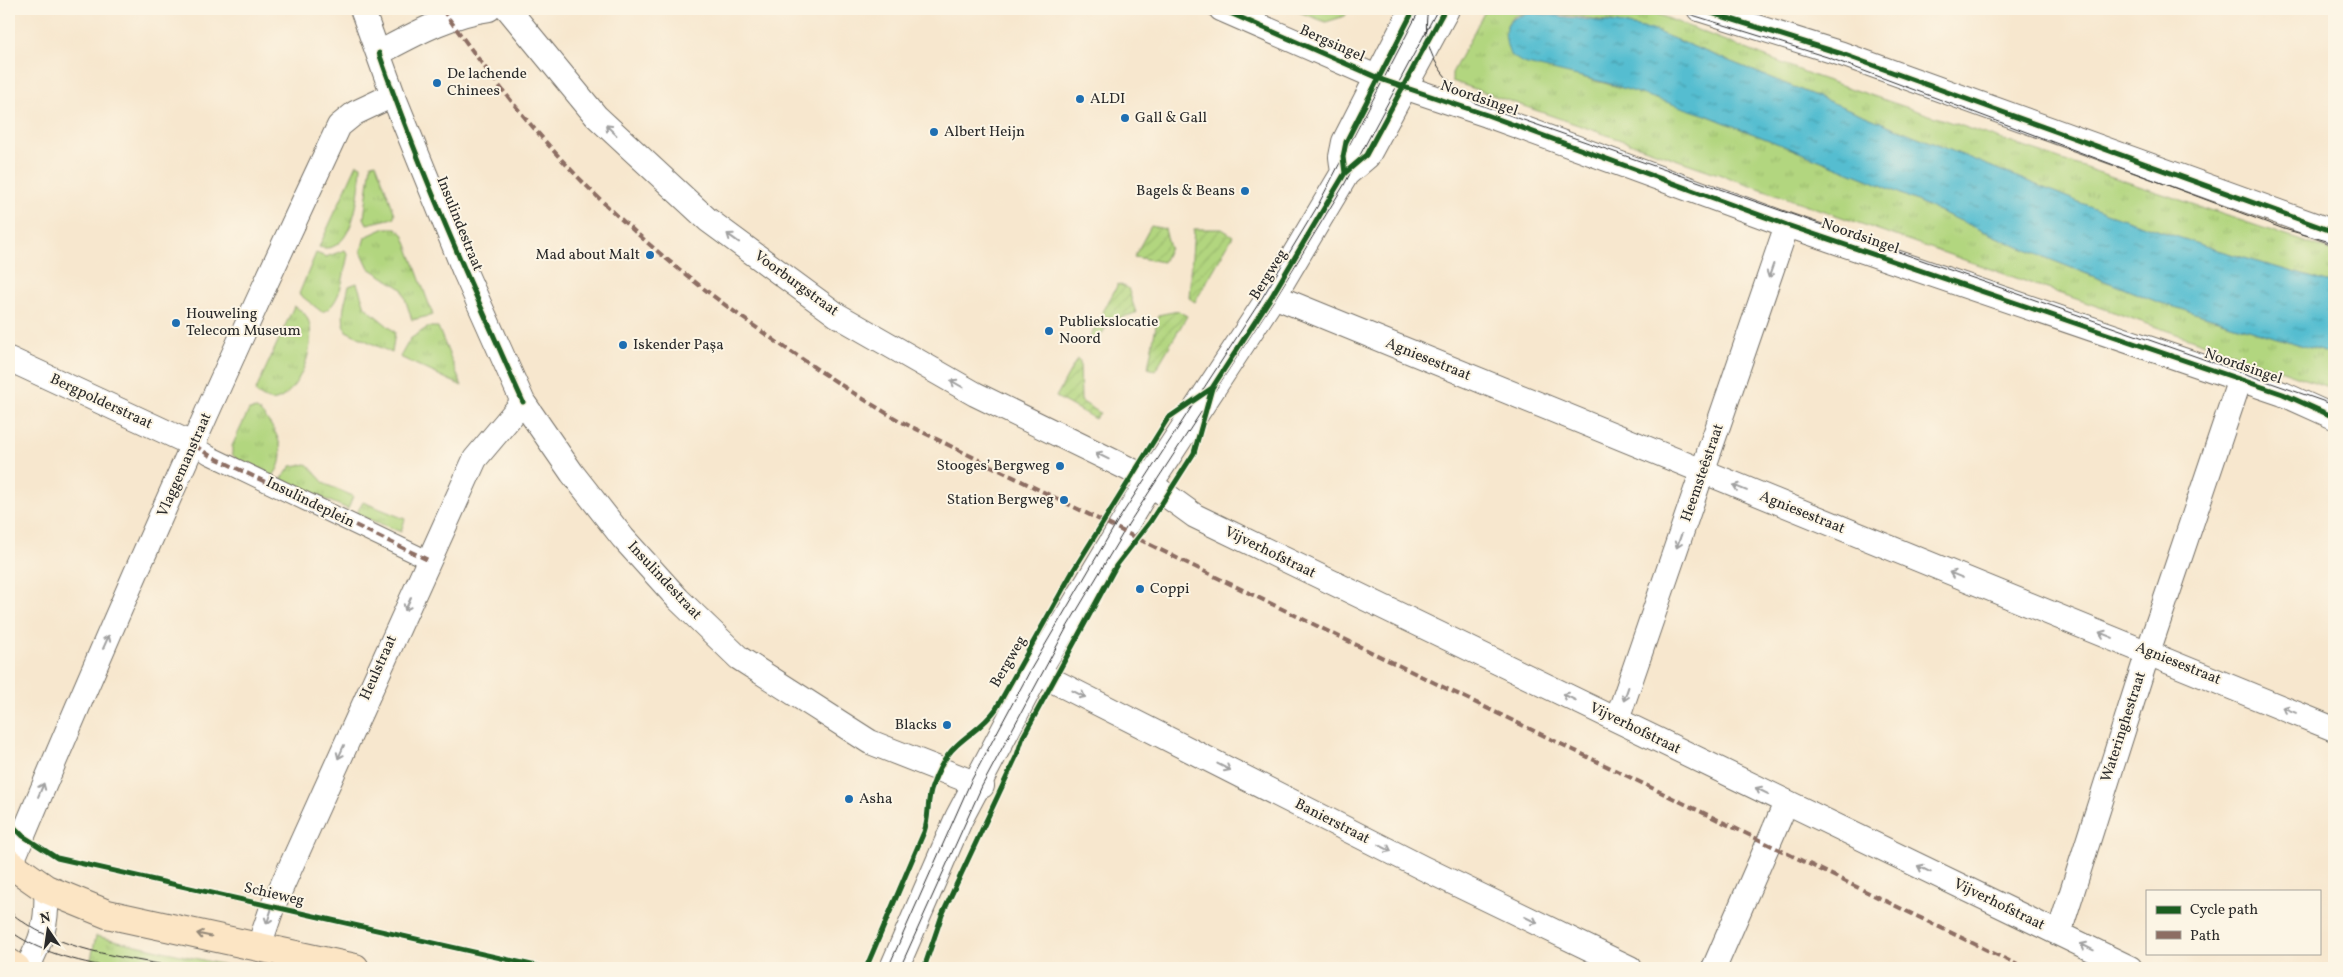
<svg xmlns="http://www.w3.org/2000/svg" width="2343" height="977" viewBox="0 0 2343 977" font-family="Vollkorn,serif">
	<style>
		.grass { fill: url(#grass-tufts); stroke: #6e8055 }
		.garden { fill: url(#garden-furrows); stroke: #6e8055 }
		.water { fill: url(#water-ripples); stroke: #40747e }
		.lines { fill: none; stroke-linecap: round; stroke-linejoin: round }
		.pedestrian-casing { stroke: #726d64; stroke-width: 20 }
		.minor-casing { stroke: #726d64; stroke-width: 26 }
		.tertiary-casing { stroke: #726d64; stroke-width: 30 }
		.secondary-casing { stroke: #726d64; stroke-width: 30 }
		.pedestrian { stroke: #fff; stroke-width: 18 }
		.minor { stroke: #fff; stroke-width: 24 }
		.tertiary { stroke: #fff; stroke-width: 28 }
		.secondary { stroke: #fce5c4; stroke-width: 28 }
		.tram { stroke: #2b2b2b; stroke-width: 1 }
		.quiet { stroke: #8d6e63; stroke-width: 4; stroke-dasharray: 8 4; stroke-linecap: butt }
		.cycleway-casing { stroke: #fcf5e5; stroke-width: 8 }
		.cycleway { stroke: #1b5e20; stroke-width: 5 }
		.oneway { stroke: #a0a0a0 }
		.oneway2 { stroke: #948878 }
		.poi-dot { fill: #1f6fb2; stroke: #fcf5e5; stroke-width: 2 }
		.labels { text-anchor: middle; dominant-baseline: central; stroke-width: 4; stroke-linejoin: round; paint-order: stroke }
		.street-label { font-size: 15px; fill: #2b2b2b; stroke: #fcf5e5 }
		.poi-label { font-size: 15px; fill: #2b2b2b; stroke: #fcf5e5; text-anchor: start }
	</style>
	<defs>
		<pattern id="grass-tufts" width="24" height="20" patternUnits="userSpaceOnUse" patternTransform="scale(1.25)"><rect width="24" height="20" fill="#b2d67f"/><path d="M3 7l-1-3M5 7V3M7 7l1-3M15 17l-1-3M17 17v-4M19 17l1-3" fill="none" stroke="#99b86e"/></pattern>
		<pattern id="garden-furrows" width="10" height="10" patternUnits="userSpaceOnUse" patternTransform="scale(1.25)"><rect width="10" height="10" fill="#b2d67f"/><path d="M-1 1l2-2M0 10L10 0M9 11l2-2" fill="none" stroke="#99b86e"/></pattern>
		<pattern id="water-ripples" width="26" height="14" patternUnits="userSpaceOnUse" patternTransform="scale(1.25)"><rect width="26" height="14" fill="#54bdd0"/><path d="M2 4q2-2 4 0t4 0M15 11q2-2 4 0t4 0" fill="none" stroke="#469aa9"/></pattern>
	</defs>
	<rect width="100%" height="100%" fill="#fcf5e5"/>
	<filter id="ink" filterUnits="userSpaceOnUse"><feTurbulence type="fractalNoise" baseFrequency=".02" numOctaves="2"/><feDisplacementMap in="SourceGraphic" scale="10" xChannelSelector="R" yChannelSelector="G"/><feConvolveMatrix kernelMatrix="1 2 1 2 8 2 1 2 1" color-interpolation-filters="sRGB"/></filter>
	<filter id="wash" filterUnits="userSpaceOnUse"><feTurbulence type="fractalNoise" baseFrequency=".0096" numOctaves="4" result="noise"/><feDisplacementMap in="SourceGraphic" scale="20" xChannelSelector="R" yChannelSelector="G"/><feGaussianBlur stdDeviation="1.12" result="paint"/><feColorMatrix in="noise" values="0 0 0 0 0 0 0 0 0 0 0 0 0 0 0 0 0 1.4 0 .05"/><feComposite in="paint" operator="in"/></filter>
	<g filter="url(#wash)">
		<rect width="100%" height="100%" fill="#f7e7ce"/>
		<path class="grass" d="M 1291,9 L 1349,9 L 1345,16 L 1326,22 Z
			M 1486,9 L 1644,9 L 1817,77 L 2334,252 L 2334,284 L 2217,250 L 2106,213 L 1652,30 C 1628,25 1537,6 1517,15 C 1509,18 1506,26 1505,33 L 1567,73 L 1648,95 L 1706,115 L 1872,181 L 2019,247 L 2158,302 L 2334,355 L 2334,389 L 1452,81 L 1452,73 Z
			M 376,163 L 395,214 L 393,218 L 367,224 L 364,218 L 371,164 Z
			M 357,164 L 361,166 C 360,187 355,257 319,247 Z
			M 385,228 L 396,228 L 403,234 L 433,315 L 412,320 L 402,289 L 369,268 L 361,251 L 365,237 Z
			M 345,250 L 348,255 C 343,274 342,305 322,312 L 299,294 L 316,253 L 326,257 Z
			M 357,283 L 365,307 L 395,332 L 392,353 L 346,331 C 340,315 345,302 349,286 Z
			M 294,306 C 297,308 301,310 304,313 C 322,333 301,393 276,400 C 268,402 261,397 255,392 Z
			M 428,327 L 438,327 L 462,386 L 400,357 L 410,339 Z
			M 257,409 C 275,425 291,454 273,476 L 241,464 L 232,454 L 232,446 L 249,410 Z
			M 307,464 L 325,484 L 353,496 L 348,509 L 281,480 L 291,466 Z
			M 363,502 L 405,519 L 401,532 L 356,514 Z
			M 96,936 L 238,968 L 89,968 Z"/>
		<path class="garden" d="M 1151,226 L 1165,229 L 1170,248 L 1163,262 L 1134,257 Z
			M 1194,229 L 1222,229 L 1233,236 L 1195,302 L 1189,298 Z
			M 1118,284 L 1128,288 L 1136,313 L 1110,321 L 1098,340 L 1090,336 Z
			M 1178,311 L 1187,316 L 1155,371 L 1148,368 L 1158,315 Z
			M 1077,359 L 1080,361 L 1081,401 L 1100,413 L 1095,419 L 1056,397 Z"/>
		<path class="water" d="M 1532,13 L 1617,23 L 1652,30 L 2106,213 L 2217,250 L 2334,284 L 2334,355 L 2158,302 L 2019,247 L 1872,181 L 1706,115 L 1607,83 L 1523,63 L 1510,55 C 1501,30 1503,17 1532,13 Z"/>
	</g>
	<g filter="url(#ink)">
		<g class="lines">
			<g class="pedestrian-casing">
				<path id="pedestrian" d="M 194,445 L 209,455 L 428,560"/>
			</g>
			<g class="minor-casing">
				<path id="minor" d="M 362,9 L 393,95 L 464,270 L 523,402 L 572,473 L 623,538 L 678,599 L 739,658 L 870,742 L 982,786
					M 508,9 L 596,116 L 708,220 L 837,315 L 975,394 L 1133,471 L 1195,516 L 2130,968
					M 1221,9 L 1383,80 L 1487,115 L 1787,225 L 2283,394 L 2334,417
					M 1699,9 L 1842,54 L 2334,232
					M 379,53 C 413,35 450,14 489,9
					M 1273,294 L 1276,297 L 2334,729
					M 9,359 L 194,445
					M 1036,672 L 1423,868 L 1630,968
					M 1617,720 L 1787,225
					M 11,864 C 115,616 224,370 339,126 L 355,113 L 393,95
					M 2059,933 L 2148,652 L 2240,379
					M 259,946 L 272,908 L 475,459 L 523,402
					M 27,968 C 42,940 48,922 46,889
					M 1714,968 L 1786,803"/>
			</g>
			<g class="tertiary-casing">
				<path id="tertiary" d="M 1345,173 L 1343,157 L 1346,142 L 1414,9
					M 894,968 L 959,818 L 1036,672 L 1149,483 L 1273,294 L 1345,173 L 1366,155 L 1445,9"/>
			</g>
			<g class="secondary-casing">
				<path id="secondary" d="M 9,863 L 46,889 L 107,914 L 355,968
					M 9,963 L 16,968"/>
			</g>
			<use href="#pedestrian" class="pedestrian"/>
			<use href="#minor" class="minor"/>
			<use href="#tertiary" class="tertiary"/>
			<use href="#secondary" class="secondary"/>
			<path class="tram" d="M 1428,9 C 1420,52 1442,79 1475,103 L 2334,405
				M 1673,9 L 1827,57 L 2284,229 L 2334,243
				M 9,911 C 54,951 124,957 181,968
				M 9,930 C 37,952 77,961 112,968
				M 888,968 L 971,781 L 1031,669 L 1117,522 L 1259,303 L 1317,207 L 1420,9
				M 900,968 L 982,786 L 1067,627 L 1129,523 L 1276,297 L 1344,185 L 1438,9"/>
			<path class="quiet" d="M 442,9 C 479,61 518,112 562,160 C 628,232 704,292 784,347 C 823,373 861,399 902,422 L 1187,563 L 2024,968
				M 194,445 L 209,455 L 428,560"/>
			<g class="cycleway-casing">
				<path id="cycleway" d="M 1221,9 L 1383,80 L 1487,115 L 1787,225 L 2283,394 L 2334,417
					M 1699,9 L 1842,54 L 2334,232
					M 379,53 C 420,172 472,287 523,402
					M 1345,173 L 1343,157 L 1346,142 L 1414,9
					M 9,822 L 23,836 L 57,858 L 545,968
					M 866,968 L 924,832 C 930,816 926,800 933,784 C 938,770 946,755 957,745 C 972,731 983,727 996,709 L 1073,571 L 1168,418 L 1212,388
					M 924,968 L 942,915 L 1017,755 L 1023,737 L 1116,566 L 1150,522 L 1194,453 L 1212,388 L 1273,294 L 1345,173 L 1366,155 L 1445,9"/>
			</g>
			<use href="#cycleway" class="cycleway"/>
		</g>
		<defs><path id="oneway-shaft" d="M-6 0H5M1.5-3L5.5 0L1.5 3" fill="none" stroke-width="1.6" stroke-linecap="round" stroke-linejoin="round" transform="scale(1.25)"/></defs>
		<g class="oneway">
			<use href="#oneway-shaft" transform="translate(611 130) rotate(-137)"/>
			<use href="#oneway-shaft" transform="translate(733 238) rotate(-144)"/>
			<use href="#oneway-shaft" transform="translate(1771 271) rotate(109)"/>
			<use href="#oneway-shaft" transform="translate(957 384) rotate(-150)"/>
			<use href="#oneway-shaft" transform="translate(1102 456) rotate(-154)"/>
			<use href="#oneway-shaft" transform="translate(1740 488) rotate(-158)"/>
			<use href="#oneway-shaft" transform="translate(1679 541) rotate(109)"/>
			<use href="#oneway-shaft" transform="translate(1956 575) rotate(-158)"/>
			<use href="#oneway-shaft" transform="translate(408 604) rotate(114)"/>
			<use href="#oneway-shaft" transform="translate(2106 635) rotate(-158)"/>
			<use href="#oneway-shaft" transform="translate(106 642) rotate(-66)"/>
			<use href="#oneway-shaft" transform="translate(1079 694) rotate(27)"/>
			<use href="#oneway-shaft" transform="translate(1626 694) rotate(109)"/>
			<use href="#oneway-shaft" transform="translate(1569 697) rotate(-154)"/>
			<use href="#oneway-shaft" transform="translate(2289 710) rotate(-158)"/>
			<use href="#oneway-shaft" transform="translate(341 752) rotate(114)"/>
			<use href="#oneway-shaft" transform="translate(1224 767) rotate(27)"/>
			<use href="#oneway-shaft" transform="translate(41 790) rotate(-67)"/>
			<use href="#oneway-shaft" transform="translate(1762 791) rotate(-154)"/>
			<use href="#oneway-shaft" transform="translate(1385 848) rotate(27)"/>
			<use href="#oneway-shaft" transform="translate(1924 869) rotate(-154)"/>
			<use href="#oneway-shaft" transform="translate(269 917) rotate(108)"/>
			<use href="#oneway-shaft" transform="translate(1531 920) rotate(26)"/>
			<use href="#oneway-shaft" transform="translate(2087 947) rotate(-154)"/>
		</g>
		<use class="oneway2" href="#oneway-shaft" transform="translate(204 935) rotate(-168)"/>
	</g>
	<g class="poi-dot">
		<circle cx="437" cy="83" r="5"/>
		<circle cx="1080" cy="99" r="5"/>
		<circle cx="1125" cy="118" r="5"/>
		<circle cx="934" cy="132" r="5"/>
		<circle cx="1245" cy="191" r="5"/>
		<circle cx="650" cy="255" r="5"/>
		<circle cx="176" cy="323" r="5"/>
		<circle cx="1049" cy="331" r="5"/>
		<circle cx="623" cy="345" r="5"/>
		<circle cx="1060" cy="466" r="5"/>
		<circle cx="1064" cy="500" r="5"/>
		<circle cx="1140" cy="589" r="5"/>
		<circle cx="947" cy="725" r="5"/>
		<circle cx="849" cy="799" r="5"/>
	</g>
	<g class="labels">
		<g class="street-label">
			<text transform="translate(1332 44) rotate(24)">Bergsingel</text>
			<text transform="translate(1479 99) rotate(19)">Noordsingel</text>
			<text transform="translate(459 224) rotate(68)">Insulindestraat</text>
			<text transform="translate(1860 237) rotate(19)">Noordsingel</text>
			<text transform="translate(1269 275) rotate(-58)">Bergweg</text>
			<text transform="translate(796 284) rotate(36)">Voorburgstraat</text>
			<text transform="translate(1428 360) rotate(22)">Agniesestraat</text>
			<text transform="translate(2243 367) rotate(19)">Noordsingel</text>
			<text transform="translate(101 402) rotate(25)">Bergpolderstraat</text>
			<text transform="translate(185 465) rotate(-66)">Vlaggemanstraat</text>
			<text transform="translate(1703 473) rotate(-71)">Heemsteêstraat</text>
			<text transform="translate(310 503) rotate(26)">Insulindeplein</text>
			<text transform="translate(1802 513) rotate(22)">Agniesestraat</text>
			<text transform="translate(1270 553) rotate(26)">Vijverhofstraat</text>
			<text transform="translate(664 581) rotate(47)">Insulindestraat</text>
			<text transform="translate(1009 662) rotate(-60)">Bergweg</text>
			<text transform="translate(2178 664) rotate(22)">Agniesestraat</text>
			<text transform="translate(379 668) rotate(-66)">Heulstraat</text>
			<text transform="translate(2124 727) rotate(-72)">Wateringhestraat</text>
			<text transform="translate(1635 729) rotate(26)">Vijverhofstraat</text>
			<text transform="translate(1332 822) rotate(27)">Banierstraat</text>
			<text transform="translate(274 895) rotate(13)">Schieweg</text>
			<text transform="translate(1999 905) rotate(26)">Vijverhofstraat</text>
		</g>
		<g class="poi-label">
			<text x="447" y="74">De lachende<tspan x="447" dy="17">Chinees</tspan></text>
			<text x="1090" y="99">ALDI</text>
			<text x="1135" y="118">Gall &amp; Gall</text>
			<text x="944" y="132">Albert Heijn</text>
			<text x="1235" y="191" text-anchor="end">Bagels &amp; Beans</text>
			<text x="640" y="255" text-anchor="end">Mad about Malt</text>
			<text x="186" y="314">Houweling<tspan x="186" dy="17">Telecom Museum</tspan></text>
			<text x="1059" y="322">Publiekslocatie<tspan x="1059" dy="17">Noord</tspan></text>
			<text x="633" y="345">Iskender Paşa</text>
			<text x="1050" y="466" text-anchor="end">Stooges’ Bergweg</text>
			<text x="1054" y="500" text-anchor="end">Station Bergweg</text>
			<text x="1150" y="589">Coppi</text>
			<text x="937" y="725" text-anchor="end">Blacks</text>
			<text x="859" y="799">Asha</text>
		</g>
	</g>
	<rect width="2343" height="977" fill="none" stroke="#fcf5e5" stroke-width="30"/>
	<rect x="2146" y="890" width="175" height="65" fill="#fcf5e5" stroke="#a8a49b"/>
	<rect x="2156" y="906" width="25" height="8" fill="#1b5e20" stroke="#a8a49b"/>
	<text x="2190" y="914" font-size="15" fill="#2b2b2b">Cycle path</text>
	<rect x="2156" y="931" width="25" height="8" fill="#8d6e63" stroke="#a8a49b"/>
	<text x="2190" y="940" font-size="15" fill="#2b2b2b">Path</text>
	<g transform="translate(48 930) rotate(347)" stroke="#fcf5e5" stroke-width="4" paint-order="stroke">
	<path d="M0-4L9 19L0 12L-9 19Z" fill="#2b2b2b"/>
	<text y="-8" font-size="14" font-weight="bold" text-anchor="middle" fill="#2b2b2b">N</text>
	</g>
</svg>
